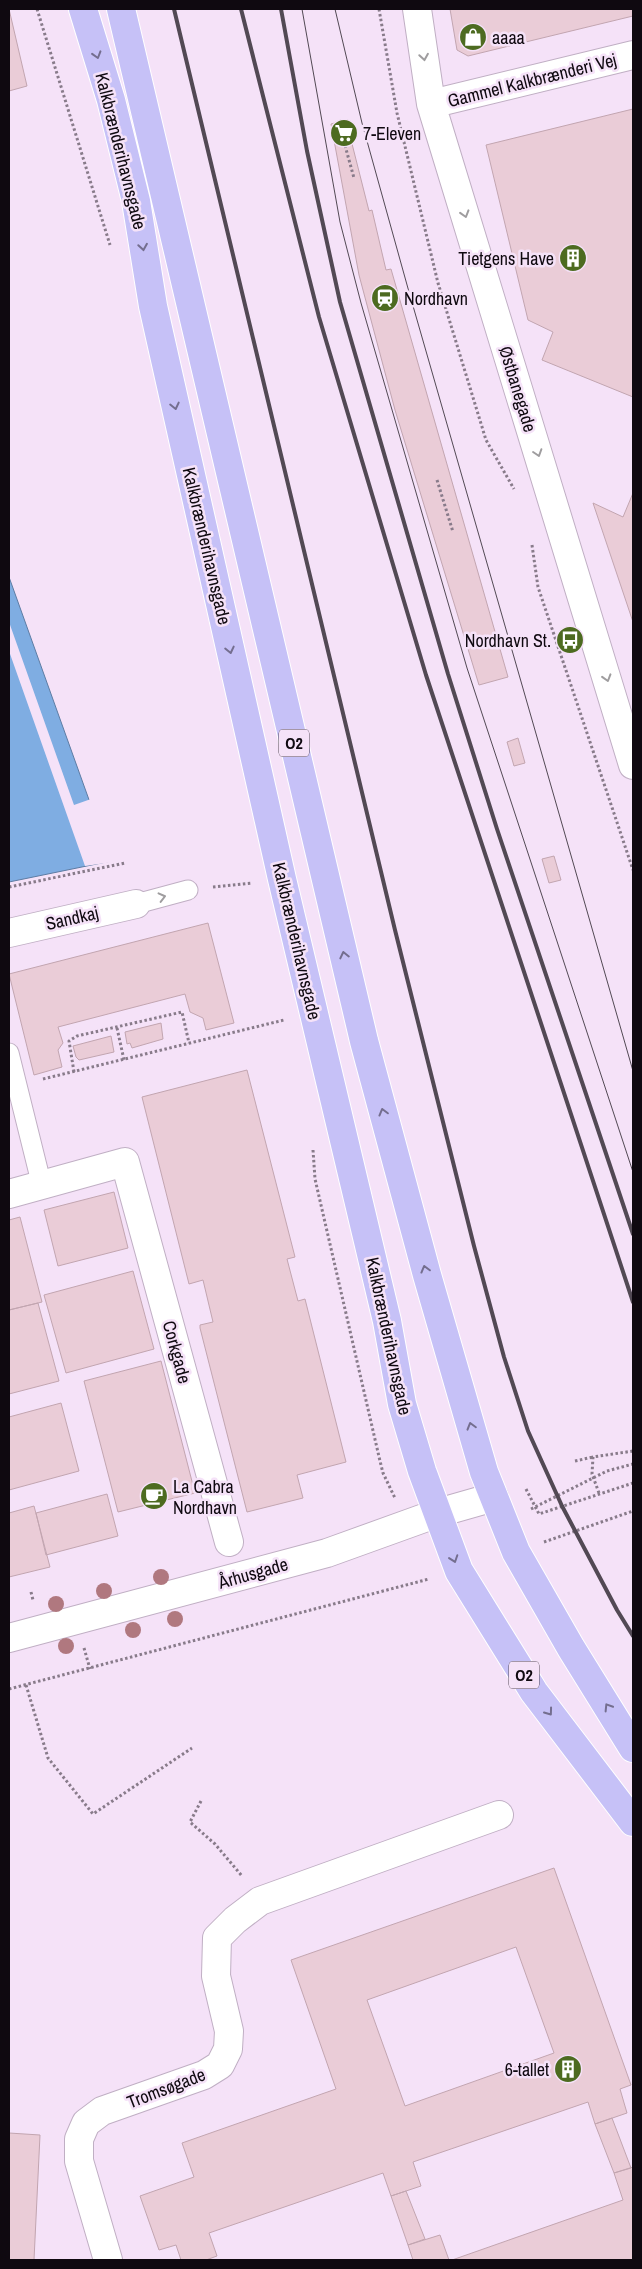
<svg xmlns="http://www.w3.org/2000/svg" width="642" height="2269" viewBox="0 0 642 2269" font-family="'Archivo Narrow',sans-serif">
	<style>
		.water { fill: #7fade2; stroke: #5d7ca3 }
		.pier { fill: #f5e2f8 }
		.building { fill: #eaccd7; stroke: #c2a5b0; fill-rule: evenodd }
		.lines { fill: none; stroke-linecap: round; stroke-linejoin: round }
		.lane-casing { stroke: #c0afc4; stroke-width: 21 }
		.street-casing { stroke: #c0afc4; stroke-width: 30 }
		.primary-casing { stroke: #fff; stroke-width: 30 }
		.path { stroke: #887b8a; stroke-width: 3; stroke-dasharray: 2.5 2.5; stroke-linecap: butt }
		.lane { stroke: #fff; stroke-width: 19 }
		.street { stroke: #fff; stroke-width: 28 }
		.primary { stroke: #c6c1f7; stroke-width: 28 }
		.tram { stroke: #524954; stroke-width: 1 }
		.rail { stroke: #524954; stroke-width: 4 }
		.tree { fill: #b0787f }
		.oneway { stroke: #746e8f }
		.oneway2 { stroke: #9f9d9f }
		.labels { text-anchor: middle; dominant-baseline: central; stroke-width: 5; stroke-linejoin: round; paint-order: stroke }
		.shield { fill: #f5e2f8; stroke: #544a56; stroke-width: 1 }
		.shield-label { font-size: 16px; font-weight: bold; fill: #0f0910 }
		.poi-label { font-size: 18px; fill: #0f0910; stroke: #f5e2f8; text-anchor: start }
		.street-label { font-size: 18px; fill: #0f0910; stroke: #f5e2f8 }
	</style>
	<rect width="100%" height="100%" fill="#f5e2f8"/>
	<path class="water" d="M 9,577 L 111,861 L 9,882 Z"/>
	<path class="pier" d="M 9,622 L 74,805 L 91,799 L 113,862 L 85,866 L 9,651 Z"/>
	<path class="building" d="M 9,9 L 27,86 L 9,91 Z
		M 450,9 L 633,9 L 633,16 L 468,56 L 457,50 Z
		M 633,109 L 633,397 L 542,360 L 553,332 L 528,320 L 486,145 Z
		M 346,120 L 369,211 L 372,210 L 386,270 L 391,269 L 508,677 L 479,685 L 395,410 L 359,275 L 331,124 Z
		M 633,493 L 633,622 L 593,503 L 623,517 Z
		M 518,738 L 525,763 L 514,766 L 507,742 Z
		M 554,856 L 561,880 L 549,883 L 542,859 Z
		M 208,923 L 234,1023 L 206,1030 L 203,1018 L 190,1012 L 185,994 L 58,1027 L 63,1043 L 58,1050 L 62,1067 L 34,1075 L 9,974 Z
		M 161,1023 L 163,1039 L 132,1048 L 130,1043 L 127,1044 L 125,1032 Z
		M 111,1036 L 114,1052 L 79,1060 L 76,1057 L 73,1046 Z
		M 247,1070 L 295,1257 L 287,1259 L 298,1301 L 305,1299 L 346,1462 L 297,1475 L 303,1498 L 247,1512 L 200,1328 L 200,1325 L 213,1322 L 203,1280 L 189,1284 L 142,1097 Z
		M 114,1192 L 128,1248 L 58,1266 L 44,1210 Z
		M 20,1217 L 42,1302 L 9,1310 L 9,1220 Z
		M 133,1271 L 154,1349 L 66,1373 L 44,1295 Z
		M 38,1303 L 59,1381 L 9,1394 L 9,1310 Z
		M 161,1361 L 195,1493 L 118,1512 L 84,1381 Z
		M 61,1403 L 79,1471 L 9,1490 L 9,1417 Z
		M 107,1494 L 118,1536 L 46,1555 L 36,1513 Z
		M 34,1506 L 50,1567 L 9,1577 L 9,1513 Z
		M 554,1868 L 631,2085 L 620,2089 L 627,2113 L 595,2124 L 588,2102 L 413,2162 L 421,2186 L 391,2196 L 383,2173 L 209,2233 L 217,2256 L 206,2260 L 181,2260 L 176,2245 L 159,2250 L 140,2196 L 194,2177 L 182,2143 L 336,2089 L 291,1960 ZM 516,1947 L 554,2053 L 405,2106 L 367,2000 Z
		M 612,2118 L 631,2168 L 614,2173 L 595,2124 Z
		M 9,2133 L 40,2135 L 34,2260 L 9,2260 Z
		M 633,2167 L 633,2260 L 452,2260 L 623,2200 L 614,2173 Z
		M 406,2191 L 425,2239 L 408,2245 L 391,2196 Z
		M 440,2235 L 449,2260 L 413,2260 L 408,2245 Z"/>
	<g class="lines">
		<g class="lane-casing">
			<path id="lane" d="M 136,904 L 188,890
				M 9,1053 L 42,1186"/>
		</g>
		<g class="street-casing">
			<path id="street" d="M 417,9 L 431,104 L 633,765
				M 431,104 L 633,55
				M 9,933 L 136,904
				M 9,1194 L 125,1162 L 229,1542
				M 9,1638 L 327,1553 L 438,1513 L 494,1497
				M 108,2260 L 79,2161 L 79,2139 L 86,2123 L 102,2111 L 204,2075 L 220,2065 L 228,2049 L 229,2031 L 216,1976 L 217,1938 L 235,1920 L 260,1901 L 499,1815"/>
		</g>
		<g class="primary-casing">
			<path id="primary" d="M 83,9 L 111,100 L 136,201 L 153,306 L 282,879 L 387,1321 L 402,1404 L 422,1471 L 459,1571 L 534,1692 L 633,1822
				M 121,9 L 364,1041 L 427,1275 L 484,1472 L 516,1552 L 571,1648 L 633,1748"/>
		</g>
		<path class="path" d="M 37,9 L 110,245
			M 379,9 L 397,113 L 438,283 L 486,440 L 514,489
			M 341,131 L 354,178
			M 437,480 L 453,532
			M 532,545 L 538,587 L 633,870
			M 9,887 L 125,863
			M 213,887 L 252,883
			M 117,1028 L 124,1060
			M 74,1072 L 69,1041 L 77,1036 L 182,1012 L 189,1043
			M 43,1079 L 284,1020
			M 313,1150 L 315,1179 L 380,1461 L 383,1473 L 395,1498
			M 575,1461 L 593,1457
			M 526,1489 L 539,1514 L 633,1483
			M 599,1493 L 592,1474 L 593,1457 L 633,1451
			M 531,1509 L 607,1471 L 633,1464
			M 544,1542 L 633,1511
			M 31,1592 L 33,1600
			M 84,1648 L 90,1669
			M 26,1685 L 48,1758 L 93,1814 L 192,1748
			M 9,1689 L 429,1579
			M 201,1801 L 190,1822 L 215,1844 L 242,1876"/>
		<use href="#lane" class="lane"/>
		<use href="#street" class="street"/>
		<use href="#primary" class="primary"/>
		<path class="tram" d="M 302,9 L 340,222 L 361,303 L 467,668 L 633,1172
			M 335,9 L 362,123 L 409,292 L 633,1071"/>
		<path class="rail" d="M 174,9 L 395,930 L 474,1246 L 504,1357 L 528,1431 L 562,1506 L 617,1610 L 633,1636
			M 241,9 L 319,317 L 426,675 L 633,1302
			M 281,9 L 307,151 L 340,302 L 448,674 L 497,829 L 633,1234"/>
	</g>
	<g class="tree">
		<circle cx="161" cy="1577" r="8"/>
		<circle cx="104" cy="1591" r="8"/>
		<circle cx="56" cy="1604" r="8"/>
		<circle cx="175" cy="1619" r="8"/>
		<circle cx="133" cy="1630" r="8"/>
		<circle cx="66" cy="1646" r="8"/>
	</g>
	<defs><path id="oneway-chevron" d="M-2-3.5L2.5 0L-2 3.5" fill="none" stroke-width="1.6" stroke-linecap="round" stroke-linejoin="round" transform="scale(1.25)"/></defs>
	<g class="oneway">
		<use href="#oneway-chevron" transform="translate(97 55) rotate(73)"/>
		<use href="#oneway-chevron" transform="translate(143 247) rotate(81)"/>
		<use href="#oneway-chevron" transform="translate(175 406) rotate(77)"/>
		<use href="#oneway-chevron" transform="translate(230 650) rotate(77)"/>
		<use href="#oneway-chevron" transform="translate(344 955) rotate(-103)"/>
		<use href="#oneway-chevron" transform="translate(383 1112) rotate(-105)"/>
		<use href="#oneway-chevron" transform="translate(425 1269) rotate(-105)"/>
		<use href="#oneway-chevron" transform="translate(471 1426) rotate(-106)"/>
		<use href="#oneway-chevron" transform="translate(454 1559) rotate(71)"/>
		<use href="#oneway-chevron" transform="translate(608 1707) rotate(-122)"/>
		<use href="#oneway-chevron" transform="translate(549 1712) rotate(54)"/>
	</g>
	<g class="oneway2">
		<use href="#oneway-chevron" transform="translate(424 57) rotate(81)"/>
		<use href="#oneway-chevron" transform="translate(465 214) rotate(73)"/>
		<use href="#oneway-chevron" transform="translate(538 453) rotate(72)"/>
		<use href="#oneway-chevron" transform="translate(607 678) rotate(73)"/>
		<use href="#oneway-chevron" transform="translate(162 897) rotate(-14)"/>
	</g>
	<defs>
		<g id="shop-disc" transform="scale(1.4375)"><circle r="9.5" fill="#4d6b20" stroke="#f5e2f8"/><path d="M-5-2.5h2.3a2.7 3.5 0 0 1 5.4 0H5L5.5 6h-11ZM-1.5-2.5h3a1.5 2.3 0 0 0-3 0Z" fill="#fff"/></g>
		<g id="supermarket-disc" transform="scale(1.4375)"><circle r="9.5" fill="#4d6b20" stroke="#f5e2f8"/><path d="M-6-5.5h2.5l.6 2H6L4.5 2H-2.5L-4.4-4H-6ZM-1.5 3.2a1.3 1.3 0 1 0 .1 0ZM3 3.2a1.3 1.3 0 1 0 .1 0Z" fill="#fff"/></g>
		<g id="building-disc" transform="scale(1.4375)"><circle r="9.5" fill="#4d6b20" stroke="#f5e2f8"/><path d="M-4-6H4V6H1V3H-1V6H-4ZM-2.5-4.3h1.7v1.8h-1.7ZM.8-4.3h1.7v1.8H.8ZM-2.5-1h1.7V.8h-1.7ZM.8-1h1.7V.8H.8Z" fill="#fff"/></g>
		<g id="station-disc" transform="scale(1.4375)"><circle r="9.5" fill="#4d6b20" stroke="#f5e2f8"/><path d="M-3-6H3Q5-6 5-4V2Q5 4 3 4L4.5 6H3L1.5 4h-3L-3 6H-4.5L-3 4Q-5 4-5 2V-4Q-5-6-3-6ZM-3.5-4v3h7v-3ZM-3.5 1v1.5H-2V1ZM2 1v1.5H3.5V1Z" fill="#fff"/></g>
		<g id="bus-disc" transform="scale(1.4375)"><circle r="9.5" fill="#4d6b20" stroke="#f5e2f8"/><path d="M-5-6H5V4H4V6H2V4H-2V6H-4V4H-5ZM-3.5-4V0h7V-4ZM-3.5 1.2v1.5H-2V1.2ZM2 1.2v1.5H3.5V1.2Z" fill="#fff"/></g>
		<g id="cafe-disc" transform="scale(1.4375)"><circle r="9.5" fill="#4d6b20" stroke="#f5e2f8"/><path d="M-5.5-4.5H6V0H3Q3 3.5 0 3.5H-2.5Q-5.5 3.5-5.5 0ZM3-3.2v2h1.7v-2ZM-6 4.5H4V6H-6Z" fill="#fff"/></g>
	</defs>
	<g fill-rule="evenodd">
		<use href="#shop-disc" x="473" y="37"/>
		<use href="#supermarket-disc" x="344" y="133"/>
		<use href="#building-disc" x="573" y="258"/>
		<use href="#station-disc" x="385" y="298"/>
		<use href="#bus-disc" x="570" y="640"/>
		<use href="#cafe-disc" x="154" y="1496"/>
		<use href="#building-disc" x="568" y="2069"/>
	</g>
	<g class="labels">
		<g class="shield">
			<rect x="279" y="729.5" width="30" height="27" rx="4"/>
			<rect x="509" y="1661.5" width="30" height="27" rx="4"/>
		</g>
		<g class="shield-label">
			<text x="294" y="743">O2</text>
			<text x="524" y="1675">O2</text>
		</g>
		<g class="poi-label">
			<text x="492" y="37">aaaa</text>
			<text x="363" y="133">7-Eleven</text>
			<text x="554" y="258" text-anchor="end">Tietgens Have</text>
			<text x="404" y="298">Nordhavn</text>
			<text x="551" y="640" text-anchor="end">Nordhavn St.</text>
			<text x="173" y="1486">La Cabra<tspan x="173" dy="21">Nordhavn</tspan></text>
			<text x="549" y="2069" text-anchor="end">6-tallet</text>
		</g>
		<g class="street-label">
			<text transform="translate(532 80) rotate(-14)">Gammel Kalkbrænderi Vej</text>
			<text transform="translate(121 151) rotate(76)">Kalkbrænderihavnsgade</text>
			<text transform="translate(518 389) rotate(73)">Østbanegade</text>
			<text transform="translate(207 546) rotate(77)">Kalkbrænderihavnsgade</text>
			<text transform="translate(72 918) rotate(-13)">Sandkaj</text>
			<text transform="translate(297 941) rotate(77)">Kalkbrænderihavnsgade</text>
			<text transform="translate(389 1336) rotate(78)">Kalkbrænderihavnsgade</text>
			<text transform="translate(177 1352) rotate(75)">Corkgade</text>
			<text transform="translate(253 1573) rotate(-16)">Århusgade</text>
			<text transform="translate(166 2088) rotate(-21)">Tromsøgade</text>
		</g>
	</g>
	<rect width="642" height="2269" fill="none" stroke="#0f0910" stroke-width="20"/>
</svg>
